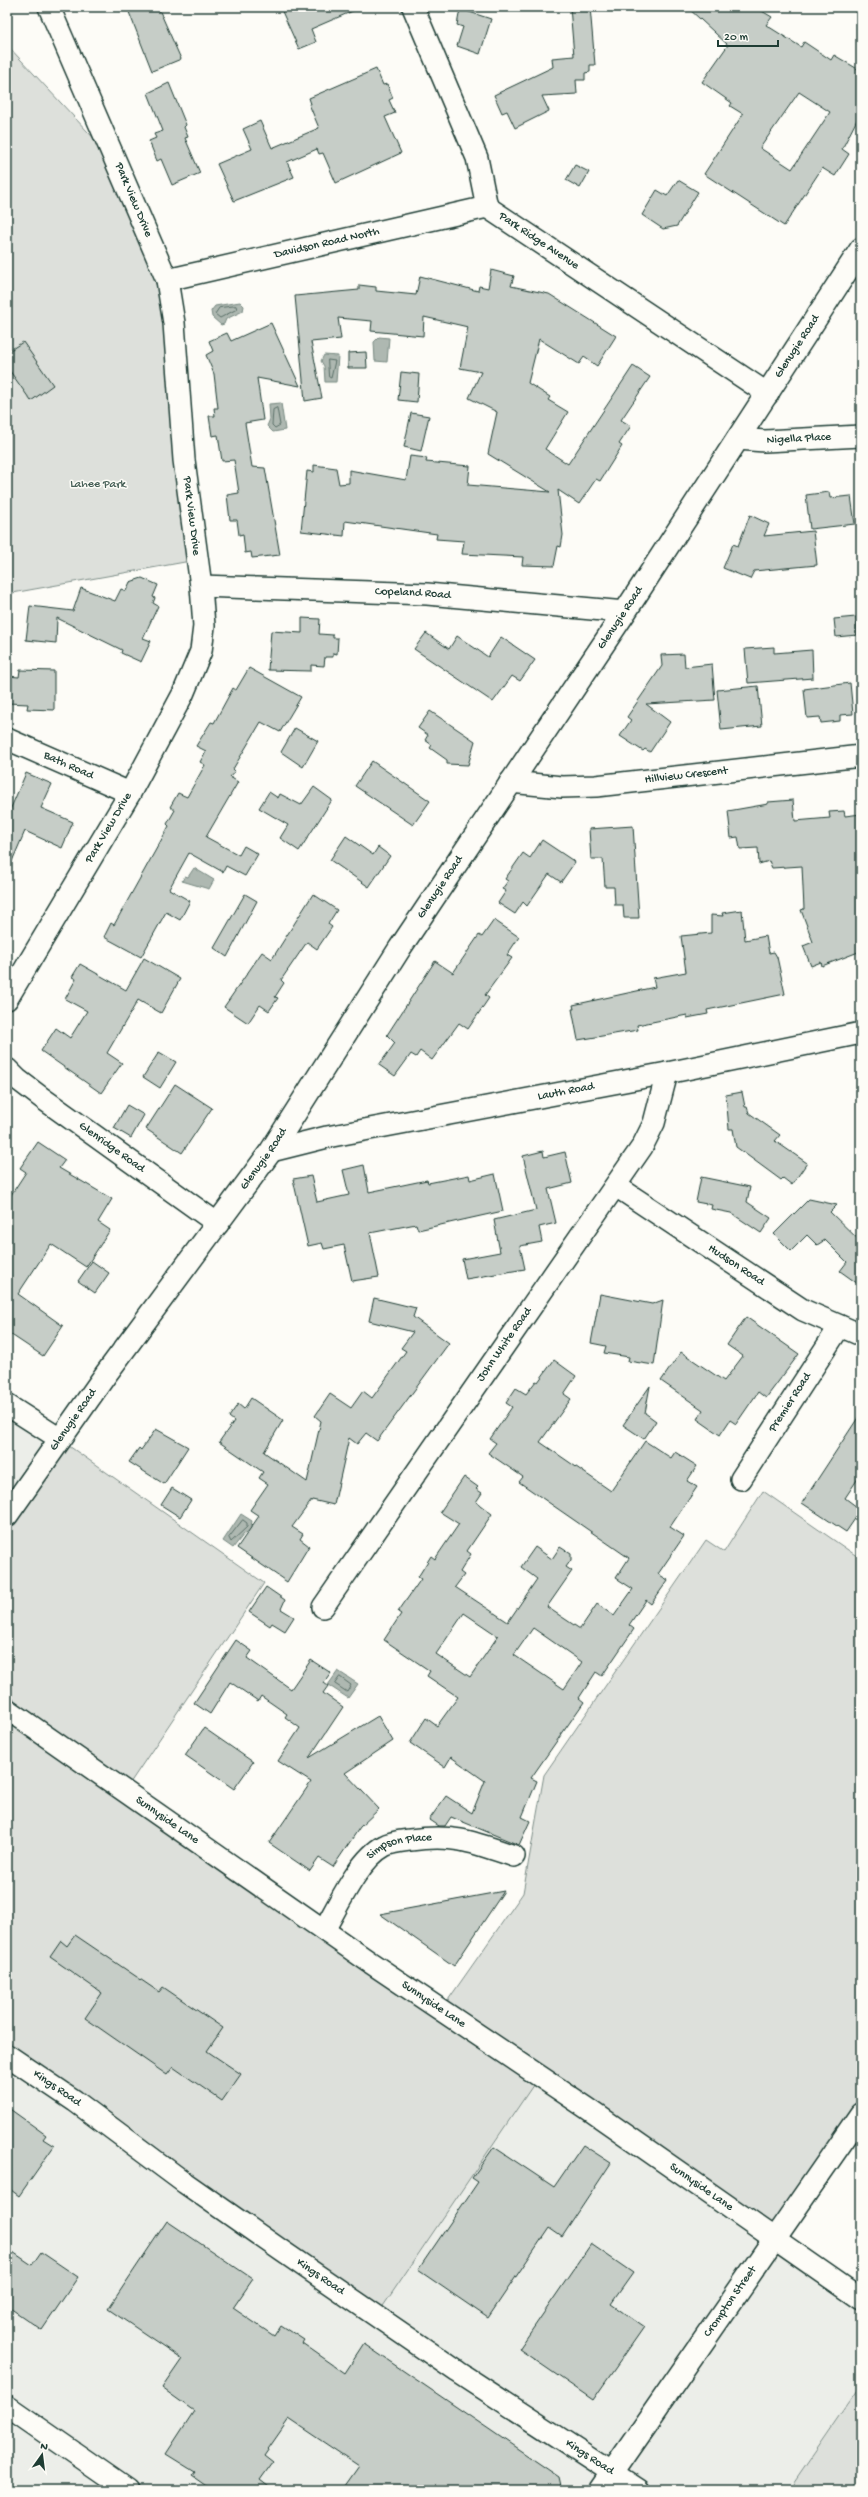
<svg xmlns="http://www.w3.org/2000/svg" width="868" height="2497" viewBox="0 0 868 2497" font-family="'Gochi Hand',sans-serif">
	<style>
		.built { fill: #eceee9 }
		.green { fill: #dde0db; stroke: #7e8e88 }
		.water { fill: #aeb8b1; stroke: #75877f }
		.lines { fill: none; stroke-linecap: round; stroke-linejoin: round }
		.shore { stroke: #586e66; stroke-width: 1 }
		.building { fill: #c6cdc7; stroke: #1f3d34; fill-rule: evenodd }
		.minor-casing { stroke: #1f3d34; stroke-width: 24 }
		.tertiary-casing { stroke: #1f3d34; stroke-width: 25 }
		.minor { stroke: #fdfcf7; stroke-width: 21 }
		.tertiary { stroke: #fdfcf7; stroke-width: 22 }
		.labels { text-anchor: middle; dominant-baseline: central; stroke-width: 3; stroke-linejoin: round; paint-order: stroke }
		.street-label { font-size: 12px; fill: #1f3d34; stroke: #fdfcf7 }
		.park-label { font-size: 12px; fill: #455e55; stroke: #fdfcf7 }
	</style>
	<rect width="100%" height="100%" fill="#fdfcf7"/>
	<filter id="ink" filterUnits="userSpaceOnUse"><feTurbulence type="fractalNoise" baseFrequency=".025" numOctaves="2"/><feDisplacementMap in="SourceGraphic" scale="8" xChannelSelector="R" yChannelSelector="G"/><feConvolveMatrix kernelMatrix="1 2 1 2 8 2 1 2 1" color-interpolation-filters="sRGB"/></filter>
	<g filter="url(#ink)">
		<path class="built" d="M 7,1405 L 59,1439 L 7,1516 Z
			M 7,2053 L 540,2075 L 861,2297 L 861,2385 L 789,2490 L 7,2490 Z"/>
		<path class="green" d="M 7,45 L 115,161 L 166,279 L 196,560 L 7,594 Z
			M 59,1439 L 264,1583 L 124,1792 L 441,2010 L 523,1893 L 544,1775 L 706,1540 L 724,1552 L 763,1491 L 861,1559 L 861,2111 L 774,2238 L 540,2075 L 377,2315 L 7,2053 L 7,1516 Z
			M 861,2385 L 861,2490 L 789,2490 Z"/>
		<path class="water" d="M 240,302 L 244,306 L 243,311 L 226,319 L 224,324 L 221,325 L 212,317 L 211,311 L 215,306 Z
			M 379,337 L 389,338 L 387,362 L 375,361 L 374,342 Z
			M 324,355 L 338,356 L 336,382 L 325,382 L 324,366 L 321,361 Z
			M 281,403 L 285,430 L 273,432 L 267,426 L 270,419 L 269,404 Z
			M 194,868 L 214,880 L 209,889 L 182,881 L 185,876 L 188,877 Z
			M 241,1514 L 252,1521 L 250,1531 L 244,1534 L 233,1548 L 223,1541 Z
			M 338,1671 L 358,1684 L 348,1698 L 328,1685 Z"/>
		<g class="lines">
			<path class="shore" d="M 236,306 L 237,309 L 220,318 L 215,314 L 219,308 Z
				M 328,360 L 335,361 L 331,378 L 329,377 Z
				M 277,408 L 280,425 L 275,428 L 272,425 L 273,410 Z
				M 243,1520 L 247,1523 L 247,1527 L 231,1542 L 229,1538 Z
				M 340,1677 L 351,1685 L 347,1692 L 335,1684 Z"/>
		</g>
		<path class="building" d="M 127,7 L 158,7 L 181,59 L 152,71 Z
			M 280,7 L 362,7 L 311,29 L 316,42 L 299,49 Z
			M 570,7 L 590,7 L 595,65 L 590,65 L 590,72 L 585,73 L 585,80 L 576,80 L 577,94 L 542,96 L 549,111 L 515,128 L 507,111 L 502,113 L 494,95 L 553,67 L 552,58 L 574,56 Z
			M 687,7 L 755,7 L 772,17 L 766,25 L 801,47 L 804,42 L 831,60 L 834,55 L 861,71 L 861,112 L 842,149 L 849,154 L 835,176 L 822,168 L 784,226 L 704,174 L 743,114 L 730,106 L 732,103 L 702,82 L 728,45 ZM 799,92 L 830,112 L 792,169 L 760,148 Z
			M 460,9 L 491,19 L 480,54 L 457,46 L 463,27 L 457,25 Z
			M 376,69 L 383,85 L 387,84 L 393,98 L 389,100 L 395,113 L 385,117 L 401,153 L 336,183 L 323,153 L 319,154 L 317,149 L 287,162 L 294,177 L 234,201 L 217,164 L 252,149 L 243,129 L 260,121 L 272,148 L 319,128 L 309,104 L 311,104 L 309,98 Z
			M 169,83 L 186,125 L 184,127 L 188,137 L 185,138 L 200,173 L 172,185 L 161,159 L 157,161 L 149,141 L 156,138 L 154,134 L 163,131 L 148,93 Z
			M 575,165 L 589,172 L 580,188 L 566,180 Z
			M 678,180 L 698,192 L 677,226 L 663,229 L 642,215 L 657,190 L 667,196 Z
			M 491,270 L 514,276 L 511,286 L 549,294 L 616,336 L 597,366 L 584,357 L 579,364 L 539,339 L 528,383 L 550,397 L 548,400 L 568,412 L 545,449 L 568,464 L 633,366 L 650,377 L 621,420 L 631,426 L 619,444 L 622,446 L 600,481 L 596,479 L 579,504 L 558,490 L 563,535 L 561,547 L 558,546 L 554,566 L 522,565 L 523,557 L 462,554 L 464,541 L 436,539 L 437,534 L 345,521 L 344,536 L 301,531 L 307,471 L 314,472 L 314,465 L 336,468 L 339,484 L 349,483 L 349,470 L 406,480 L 410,456 L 427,458 L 426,462 L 470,466 L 468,485 L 550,492 L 488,454 L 497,412 L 469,398 L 481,372 L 460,368 L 468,327 L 424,317 L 423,336 L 371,331 L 372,321 L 338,318 L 341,339 L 311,342 L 322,398 L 305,401 L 295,296 L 359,290 L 359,285 L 376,287 L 376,291 L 416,295 L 420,276 L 478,291 L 479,286 L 488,288 Z
			M 271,323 L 300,386 L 257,378 L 263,420 L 245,423 L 252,467 L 265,468 L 280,555 L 252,558 L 251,552 L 245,553 L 243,534 L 239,535 L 237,520 L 230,520 L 227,495 L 239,493 L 234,460 L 222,461 L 218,435 L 212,436 L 209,416 L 215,416 L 214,408 L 218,408 L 214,374 L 206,355 L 213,351 L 209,341 L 227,333 L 231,341 Z
			M 23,342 L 53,385 L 31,401 L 7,367 L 7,352 Z
			M 366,352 L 367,368 L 348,368 L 348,353 Z
			M 401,372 L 419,374 L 417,402 L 398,400 Z
			M 411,413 L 429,416 L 421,451 L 404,447 Z
			M 829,492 L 830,498 L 851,496 L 855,524 L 810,529 L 806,495 Z
			M 750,515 L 769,524 L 764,536 L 813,531 L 817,565 L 754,571 L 750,579 L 723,568 L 733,544 L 738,546 Z
			M 142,578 L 158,585 L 153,597 L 155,598 L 153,603 L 158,606 L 143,638 L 151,641 L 141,662 L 121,653 L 122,650 L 57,618 L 56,643 L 26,640 L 30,606 L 73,611 L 81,588 L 115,601 L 121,589 L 126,591 L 130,582 Z
			M 856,617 L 857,635 L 836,637 L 834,619 Z
			M 302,618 L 320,619 L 319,634 L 333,635 L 333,638 L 338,638 L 337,654 L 333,653 L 333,657 L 325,657 L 324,666 L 311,665 L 311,671 L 268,670 L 271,631 L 302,633 Z
			M 426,633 L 449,649 L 457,636 L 488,657 L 501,637 L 535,660 L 520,681 L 512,676 L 493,702 L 414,649 Z
			M 774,647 L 774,653 L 812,650 L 813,678 L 748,683 L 745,649 Z
			M 684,654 L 685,667 L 712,664 L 715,700 L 646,704 L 670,722 L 650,752 L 645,749 L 643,751 L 620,736 L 631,720 L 627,717 L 662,666 L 661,655 Z
			M 249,668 L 301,697 L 280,732 L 261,722 L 233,769 L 235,771 L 230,777 L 238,782 L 206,837 L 239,855 L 244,846 L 258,854 L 245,876 L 226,866 L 223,872 L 189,853 L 169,889 L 190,901 L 180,920 L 166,912 L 141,957 L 104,937 L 111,923 L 114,925 L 169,826 L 167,824 L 175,810 L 170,807 L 178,793 L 187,797 L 205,765 L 200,762 L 206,751 L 196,746 L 211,722 L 214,723 L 233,688 L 236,690 Z
			M 20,670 L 54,671 L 54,710 L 27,709 L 28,704 L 7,703 L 7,676 L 19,677 Z
			M 850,683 L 853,714 L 840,715 L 840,721 L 821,723 L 820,717 L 807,718 L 804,689 Z
			M 758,686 L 762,726 L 721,730 L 717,690 Z
			M 430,711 L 475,741 L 468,765 L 447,764 L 447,760 L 430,748 L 432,745 L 425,740 L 428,735 L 418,728 Z
			M 295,728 L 318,741 L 303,767 L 281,752 Z
			M 372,761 L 430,801 L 413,825 L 355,786 Z
			M 26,773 L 52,784 L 41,808 L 73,822 L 62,848 L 25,831 L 7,873 L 7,817 Z
			M 314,787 L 332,800 L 299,851 L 280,838 L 288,825 L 259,808 L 269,792 L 278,798 L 280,794 L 301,805 Z
			M 793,800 L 795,821 L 830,818 L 829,812 L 844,811 L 845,816 L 861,814 L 861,951 L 822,966 L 821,962 L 811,966 L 803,946 L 813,942 L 801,910 L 804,909 L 802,866 L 772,868 L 769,861 L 759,864 L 758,848 L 740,849 L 738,837 L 731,838 L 728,811 L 768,804 L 768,802 Z
			M 633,826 L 639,918 L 624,918 L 623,905 L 615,905 L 614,887 L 605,887 L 603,859 L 591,859 L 589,829 Z
			M 346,836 L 373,855 L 378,847 L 390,856 L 369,887 L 330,860 Z
			M 542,840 L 575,862 L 561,882 L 549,874 L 527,906 L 523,902 L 515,914 L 498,903 L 506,891 L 502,889 L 508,881 L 505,879 L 523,853 L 530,858 Z
			M 245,894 L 257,901 L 227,957 L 214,948 Z
			M 313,894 L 337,910 L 328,924 L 332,927 L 317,949 L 307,942 L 281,980 L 284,983 L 275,997 L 278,998 L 269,1011 L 260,1005 L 248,1023 L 224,1007 L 262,952 L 272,959 Z
			M 742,910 L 745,940 L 766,936 L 769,953 L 774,952 L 777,957 L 785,994 L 707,1010 L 708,1014 L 687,1018 L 687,1015 L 637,1025 L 638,1030 L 578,1040 L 572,1009 L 574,1009 L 573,1005 L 655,987 L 653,978 L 686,972 L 681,936 L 711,933 L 711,915 L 723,916 L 722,913 Z
			M 494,920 L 519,937 L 507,955 L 512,958 L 485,995 L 489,998 L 468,1029 L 459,1023 L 432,1060 L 420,1051 L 416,1057 L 411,1054 L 395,1076 L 379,1065 L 395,1043 L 387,1035 L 435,961 L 453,973 L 479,935 L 482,937 Z
			M 144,958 L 180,979 L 161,1013 L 138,1000 L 107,1053 L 122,1063 L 101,1093 L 41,1051 L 56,1028 L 70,1038 L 87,1011 L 65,999 L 76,979 L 72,977 L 80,964 L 126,990 Z
			M 159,1052 L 176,1062 L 160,1088 L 143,1077 Z
			M 175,1084 L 212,1108 L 182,1153 L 146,1129 Z
			M 742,1092 L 745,1107 L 747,1107 L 749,1113 L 780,1135 L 775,1141 L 807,1163 L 792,1185 L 783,1178 L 781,1180 L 736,1147 L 733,1129 L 729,1129 L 726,1095 Z
			M 127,1105 L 144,1115 L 131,1138 L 114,1128 Z
			M 38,1142 L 65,1160 L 59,1168 L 112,1199 L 98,1222 L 110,1230 L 86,1267 L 51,1244 L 18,1294 L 63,1326 L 43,1356 L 7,1332 L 7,1201 L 26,1172 L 20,1168 Z
			M 543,1151 L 544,1157 L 565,1152 L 572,1183 L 548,1189 L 556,1223 L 539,1227 L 542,1242 L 520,1246 L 525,1269 L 466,1279 L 462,1259 L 500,1252 L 494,1220 L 536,1210 L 523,1156 Z
			M 364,1165 L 369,1192 L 427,1180 L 428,1183 L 469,1175 L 470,1180 L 495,1174 L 503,1211 L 418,1230 L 416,1224 L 370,1233 L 379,1277 L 352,1281 L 344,1245 L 324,1249 L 322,1243 L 308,1246 L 293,1179 L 311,1176 L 317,1202 L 349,1195 L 343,1170 Z
			M 701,1177 L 750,1187 L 747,1202 L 771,1218 L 761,1233 L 731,1213 L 711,1209 L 712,1205 L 696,1202 Z
			M 809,1199 L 837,1205 L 830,1212 L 861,1242 L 861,1286 L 840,1271 L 847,1262 L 825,1240 L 817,1245 L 807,1235 L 791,1251 L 774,1234 Z
			M 92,1261 L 109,1273 L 95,1293 L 78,1281 Z
			M 600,1294 L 652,1304 L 663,1300 L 654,1365 L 628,1361 L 629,1357 L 604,1353 L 606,1346 L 591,1343 Z
			M 374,1298 L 416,1308 L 413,1317 L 449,1343 L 377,1441 L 366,1433 L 357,1444 L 349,1438 L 334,1505 L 312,1500 L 292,1527 L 303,1534 L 300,1539 L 309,1546 L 287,1582 L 237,1548 L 259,1516 L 250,1510 L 268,1484 L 259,1478 L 263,1472 L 219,1442 L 234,1421 L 229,1417 L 238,1404 L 244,1409 L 251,1398 L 283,1420 L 264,1452 L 307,1482 L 321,1421 L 315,1416 L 330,1394 L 351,1408 L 363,1391 L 372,1398 L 406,1351 L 401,1348 L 413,1332 L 369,1321 Z
			M 746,1317 L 799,1354 L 766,1398 L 758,1392 L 736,1424 L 730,1420 L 720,1435 L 697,1419 L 703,1410 L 661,1381 L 681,1352 L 724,1381 L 743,1356 L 727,1345 Z
			M 554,1360 L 576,1376 L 564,1394 L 571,1399 L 540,1442 L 611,1491 L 645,1441 L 671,1458 L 675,1452 L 697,1466 L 687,1481 L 697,1487 L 670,1527 L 684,1536 L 658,1574 L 668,1580 L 651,1604 L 646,1600 L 629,1625 L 634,1629 L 602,1676 L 596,1672 L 579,1698 L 584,1702 L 531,1778 L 537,1781 L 522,1817 L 530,1821 L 519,1845 L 451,1817 L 445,1826 L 438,1826 L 429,1820 L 446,1796 L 472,1813 L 485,1781 L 451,1757 L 445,1767 L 410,1743 L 426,1718 L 437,1726 L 458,1697 L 427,1676 L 430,1671 L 384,1640 L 401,1614 L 398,1612 L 421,1579 L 418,1577 L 431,1556 L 435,1559 L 459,1524 L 440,1512 L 464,1477 L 478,1487 L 476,1489 L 482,1493 L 476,1502 L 492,1514 L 467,1551 L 471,1554 L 460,1572 L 464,1575 L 455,1587 L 508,1622 L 537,1579 L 521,1567 L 535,1547 L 552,1559 L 560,1547 L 571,1554 L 571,1560 L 566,1567 L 572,1571 L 547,1607 L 580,1629 L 597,1604 L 614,1616 L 633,1589 L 616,1578 L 629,1558 L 519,1482 L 523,1477 L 488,1453 L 496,1443 L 490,1439 L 512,1407 L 506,1403 L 516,1388 L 526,1394 L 536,1381 L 538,1382 ZM 464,1613 L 498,1636 L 470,1677 L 436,1654 ZM 533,1628 L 582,1662 L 564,1689 L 514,1655 Z
			M 650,1386 L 645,1413 L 656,1421 L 644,1439 L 623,1425 Z
			M 861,1413 L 861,1474 L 845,1498 L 861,1510 L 846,1532 L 802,1503 Z
			M 156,1429 L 188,1447 L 164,1484 L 129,1462 L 139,1448 L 141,1450 Z
			M 172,1488 L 191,1500 L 180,1517 L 161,1505 Z
			M 266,1587 L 285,1600 L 281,1609 L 294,1617 L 285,1631 L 272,1623 L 270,1626 L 249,1612 Z
			M 236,1640 L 252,1651 L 247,1658 L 291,1689 L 311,1660 L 331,1673 L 324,1683 L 328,1686 L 323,1693 L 343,1707 L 309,1758 L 378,1716 L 393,1741 L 345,1773 L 379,1809 L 360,1827 L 333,1867 L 319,1858 L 310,1871 L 269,1843 L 311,1782 L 278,1761 L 300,1728 L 285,1717 L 287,1714 L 261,1696 L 258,1701 L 230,1682 L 210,1714 L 194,1703 Z
			M 204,1728 L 253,1762 L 234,1789 L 185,1755 Z
			M 504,1891 L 454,1966 L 380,1914 Z
			M 75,1935 L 159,1992 L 163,1987 L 223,2028 L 207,2051 L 241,2074 L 222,2101 L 173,2067 L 167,2075 L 85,2018 L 102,1993 L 50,1957 L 61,1941 L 67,1946 Z
			M 7,2107 L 46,2135 L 43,2139 L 54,2146 L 19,2196 L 7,2187 Z
			M 583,2145 L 611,2163 L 562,2237 L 549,2228 L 488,2318 L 418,2270 L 478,2182 L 472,2178 L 494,2147 L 554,2187 Z
			M 167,2221 L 253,2279 L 233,2308 L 274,2336 L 281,2325 L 304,2340 L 302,2343 L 345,2373 L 364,2344 L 559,2477 L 562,2490 L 342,2490 L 359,2466 L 289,2419 L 264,2455 L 273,2462 L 260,2480 L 273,2490 L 212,2490 L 192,2476 L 195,2472 L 166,2454 L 194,2411 L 162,2388 L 182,2359 L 108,2309 Z
			M 591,2244 L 633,2273 L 611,2304 L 644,2327 L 593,2400 L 519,2349 Z
			M 7,2248 L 32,2265 L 41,2252 L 78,2277 L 42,2330 L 7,2306 Z"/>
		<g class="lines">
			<g class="minor-casing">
				<g id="minor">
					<path id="s1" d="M 413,7 L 477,158 L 487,207 L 768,394"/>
					<path id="s2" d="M 167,280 L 487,207"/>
					<path id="s3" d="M 737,439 L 765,441 L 861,436"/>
					<path id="s4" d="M 201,586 L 427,594 L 625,612"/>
					<path id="s5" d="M 7,739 L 130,793"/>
					<path id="s6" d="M 510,782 L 562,787 L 596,786 L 861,756"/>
					<path id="s7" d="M 7,999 L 130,793 L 183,694 L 201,651 L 204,626 L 201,586 L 184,460 L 174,323 L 167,280 L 49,7"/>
					<path id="s8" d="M 7,1069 L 17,1079 L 42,1098 L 218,1224"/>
					<path id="s9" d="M 271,1151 L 327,1137 L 667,1073 L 861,1033"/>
					<path id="s10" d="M 616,1186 L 803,1310 L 861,1335"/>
					<path d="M 7,1405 L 60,1439"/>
					<path id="s11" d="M 741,1479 L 840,1326"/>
					<path id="s12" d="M 323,1607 L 642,1147 L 654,1123 L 667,1073"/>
					<path id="s13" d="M 7,1709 L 368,1961 L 587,2108 L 861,2299"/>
					<path id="s14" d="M 324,1930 C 338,1906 359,1859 384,1846 C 391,1842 402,1841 410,1840 C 455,1834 473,1842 514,1856"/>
					<path id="s15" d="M 7,2055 L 75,2101 L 185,2183 L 282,2251 L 458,2372 L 639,2490"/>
					<path d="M 7,2406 L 128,2490"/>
				</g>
			</g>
			<g class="tertiary-casing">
				<g id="tertiary">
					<path id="s16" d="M 7,1515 L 106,1374 L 271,1151 L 400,948 L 625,612 L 861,249"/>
					<path id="s17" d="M 600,2490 L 861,2114"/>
				</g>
			</g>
			<use href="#minor" class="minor"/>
			<use href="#tertiary" class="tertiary"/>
		</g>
	</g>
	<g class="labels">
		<g class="street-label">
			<text transform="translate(133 200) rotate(67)">Park View Drive</text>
			<text stroke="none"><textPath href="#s1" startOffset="276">Park Ridge Avenue</textPath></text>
			<text stroke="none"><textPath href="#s2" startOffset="164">Davidson Road North</textPath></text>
			<text stroke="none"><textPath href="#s16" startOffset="1411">Glenugie Road</textPath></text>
			<text stroke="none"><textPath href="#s3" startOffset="62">Nigella Place</textPath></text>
			<text transform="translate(191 516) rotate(83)">Park View Drive</text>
			<text stroke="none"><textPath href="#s4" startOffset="212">Copeland Road</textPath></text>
			<text stroke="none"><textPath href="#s16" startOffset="1087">Glenugie Road</textPath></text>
			<text stroke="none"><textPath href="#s5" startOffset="67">Bath Road</textPath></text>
			<text stroke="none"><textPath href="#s6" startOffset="177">Hillview Crescent</textPath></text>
			<text stroke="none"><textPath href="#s7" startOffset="199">Park View Drive</textPath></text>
			<text stroke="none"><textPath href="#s16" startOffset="763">Glenugie Road</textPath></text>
			<text stroke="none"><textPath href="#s9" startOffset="301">Lauth Road</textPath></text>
			<text stroke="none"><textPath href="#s8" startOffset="131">Glenridge Road</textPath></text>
			<text stroke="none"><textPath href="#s16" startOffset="439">Glenugie Road</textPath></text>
			<text stroke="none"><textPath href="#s10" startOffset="144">Hudson Road</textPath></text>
			<text stroke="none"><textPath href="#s12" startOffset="319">John White Road</textPath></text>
			<text stroke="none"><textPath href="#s11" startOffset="91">Premier Road</textPath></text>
			<text stroke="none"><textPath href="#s16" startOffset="116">Glenugie Road</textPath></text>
			<text stroke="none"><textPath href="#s13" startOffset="195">Sunnyside Lane</textPath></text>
			<text stroke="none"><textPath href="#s14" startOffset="119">Simpson Place</textPath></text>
			<text stroke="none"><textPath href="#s13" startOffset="519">Sunnyside Lane</textPath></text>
			<text stroke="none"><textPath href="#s15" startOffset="60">Kings Road</textPath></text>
			<text stroke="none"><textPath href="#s13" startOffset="843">Sunnyside Lane</textPath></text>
			<text stroke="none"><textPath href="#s15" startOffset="384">Kings Road</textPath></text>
			<text stroke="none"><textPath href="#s17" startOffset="229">Crompton Street</textPath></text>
			<text stroke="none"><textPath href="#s15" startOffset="708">Kings Road</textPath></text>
		</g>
		<g class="park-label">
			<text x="98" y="485">Lahee Park</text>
		</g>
	</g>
	<rect width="868" height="2497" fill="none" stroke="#fdfcf7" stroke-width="24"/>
	<rect x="12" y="12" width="844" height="2473" fill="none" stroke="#1f3d34" stroke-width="1.5" filter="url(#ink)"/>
	<g transform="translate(42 2455) rotate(14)" stroke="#fdfcf7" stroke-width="3" paint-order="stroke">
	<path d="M0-3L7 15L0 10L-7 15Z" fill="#1f3d34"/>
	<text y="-6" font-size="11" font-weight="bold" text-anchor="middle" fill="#1f3d34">N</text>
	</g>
	<path d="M718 40v6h60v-6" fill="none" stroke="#1f3d34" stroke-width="2"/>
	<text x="724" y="40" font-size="12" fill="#1f3d34" stroke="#fdfcf7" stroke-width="3" paint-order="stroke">20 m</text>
</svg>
